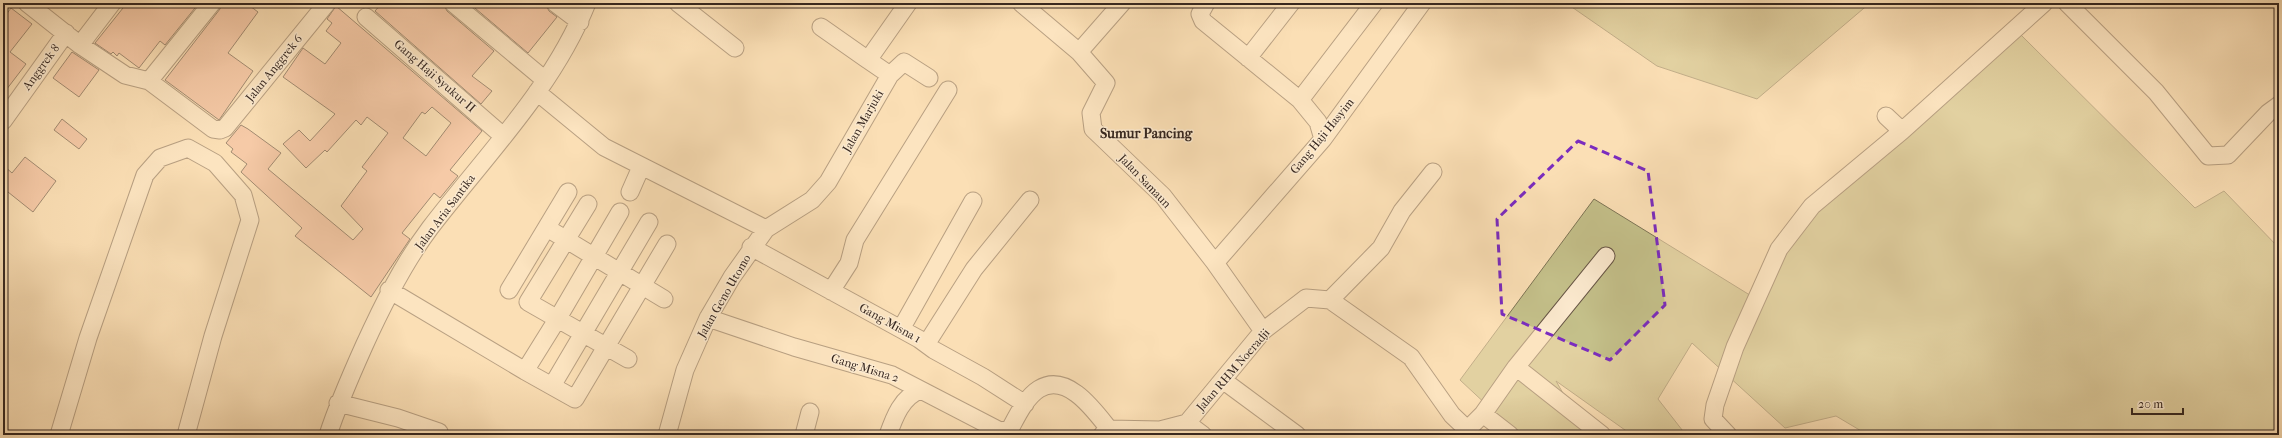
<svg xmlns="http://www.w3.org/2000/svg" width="2282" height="438" viewBox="0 0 2282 438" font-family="'IM FELL French Canon',serif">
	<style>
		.green { fill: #c4c08a; stroke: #7d7455 }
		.building { fill: #f0b298; stroke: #362720; fill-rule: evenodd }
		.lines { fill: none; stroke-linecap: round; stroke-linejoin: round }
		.minor-casing { stroke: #675545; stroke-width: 19 }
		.minor { stroke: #fceacf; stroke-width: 17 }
		.marked { fill: none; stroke: #7b2cbf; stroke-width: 3; stroke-dasharray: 8 5; stroke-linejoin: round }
		.labels { text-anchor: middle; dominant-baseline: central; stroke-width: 3; stroke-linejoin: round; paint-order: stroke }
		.street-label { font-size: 12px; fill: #362720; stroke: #fceacf }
		.quarter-label { font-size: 14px; font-weight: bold; fill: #362720; stroke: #fceacf }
	</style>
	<rect width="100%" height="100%" fill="#fbdfb5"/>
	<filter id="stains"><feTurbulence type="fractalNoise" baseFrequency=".005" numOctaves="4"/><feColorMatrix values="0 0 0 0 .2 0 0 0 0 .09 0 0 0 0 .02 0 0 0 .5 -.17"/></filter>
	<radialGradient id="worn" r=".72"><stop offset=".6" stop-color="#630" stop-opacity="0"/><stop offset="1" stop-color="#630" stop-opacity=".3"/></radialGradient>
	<path class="green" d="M 1566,3 L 1870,3 L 1757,99 L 1657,66 Z
		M 2021,35 L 2195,208 L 2224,191 L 2279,248 L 2279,435 L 1868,435 L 1836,416 L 1785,428 L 1692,343 L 1658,399 L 1686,435 L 1632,435 L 1556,381 L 1587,435 L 1519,435 L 1460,380 L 1594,199 L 1753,297 L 1801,207 Z"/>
	<path class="building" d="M 127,3 L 199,3 L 165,45 L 160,41 L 139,68 L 119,53 L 117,56 L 113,52 L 111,54 L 95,43 Z
		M 222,3 L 246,3 L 258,12 L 228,53 L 253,71 L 219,120 L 165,80 L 220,9 Z
		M 382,3 L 443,3 L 447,11 L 494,51 L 472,76 L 492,91 L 481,104 L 375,11 Z
		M 469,3 L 545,3 L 549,11 L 557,17 L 528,53 Z
		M 336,6 L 482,131 L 450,170 L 458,176 L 440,198 L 434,193 L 402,233 L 410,239 L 371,297 L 295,236 L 302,228 L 241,172 L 247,164 L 231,152 L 233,149 L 226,143 L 241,125 L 248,129 L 281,153 L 268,169 L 353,240 L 363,229 L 341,206 L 367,171 L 362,167 L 388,133 L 367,117 L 361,125 L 356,120 L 327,152 L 325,150 L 306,168 L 283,144 L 299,130 L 310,141 L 335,114 L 283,77 L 303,48 L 325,64 L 341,43 L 326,31 L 332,23 L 327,19 ZM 432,107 L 451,123 L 426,156 L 403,138 L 422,112 L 425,114 Z
		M 11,8 L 32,24 L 10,52 L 26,64 L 3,94 L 3,19 Z
		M 72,52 L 99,70 L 79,97 L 53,78 Z
		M 62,119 L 87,139 L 79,149 L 54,130 Z
		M 25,157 L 56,181 L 33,212 L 3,188 L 3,165 L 12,173 Z"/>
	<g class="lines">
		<g class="minor-casing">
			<path id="minor" d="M 27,3 L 80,45 L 125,75 L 149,81 L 213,129 L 220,130 L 225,128 L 327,3
				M 453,3 L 545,80
				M 555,3 L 580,22
				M 678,3 L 735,48
				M 1021,3 L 1079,52 L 1106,83 L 1091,113 L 1093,129 L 1163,196 L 1215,263 L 1263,331
				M 1206,3 L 1200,14 L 1203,21 L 1300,100 L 1318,122 L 1323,139
				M 2067,3 L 2156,92 L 2208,156 L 2228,155 L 2268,113 L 2279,105
				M 366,17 L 503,136
				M 821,27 L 868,60
				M 80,45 L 112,3
				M 1079,52 L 1122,3
				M 1248,58 L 1291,3
				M 890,75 L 904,62 L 929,78
				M 149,81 L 212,3
				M 537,92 L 604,147 L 766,229
				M 1300,100 L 1374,3
				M 1886,116 L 1902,131
				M 3,121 L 66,33
				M 630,192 L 641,167
				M 588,204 L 528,302 L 628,359
				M 547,228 L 664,299
				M 751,247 L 919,339 L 934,350 L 983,377 L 1025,404
				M 1215,263 L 1323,139 L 1422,3
				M 389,290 L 525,371 L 558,318 L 620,212
				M 509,290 L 568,192
				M 831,291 L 849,263 L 855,240 L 948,90
				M 1330,300 L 1381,248 L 1402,211 L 1433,172
				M 708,318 L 794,347 L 892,375 L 1000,431 L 1010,429 C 1017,416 1026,397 1039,389 C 1067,372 1094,410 1109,429
				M 901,329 L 973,201
				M 927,343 L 974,269 L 1030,200
				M 525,371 L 575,399 L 667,244
				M 1224,381 L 1297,435
				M 552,386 L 649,222
				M 338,403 L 398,418 L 439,432
				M 1483,414 L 1510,435
				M 1187,423 L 1203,435
				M 1467,430 L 1483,414 L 1516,367
				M 59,435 L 88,338 L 145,175 L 160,158 L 188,148 L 215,163 L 243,195 L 250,220 L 213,336 L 186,435
				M 328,435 C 338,404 351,375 364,346 C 383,304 403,264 430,228 C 485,156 553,88 587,3
				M 667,435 L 685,370 L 708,318 L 732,277 L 766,229 L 812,200 L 828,182 L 890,75 L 868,60 L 908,3
				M 804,435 L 810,412
				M 888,435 C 894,418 902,396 921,390
				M 1102,435 L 1109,429 L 1160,430 L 1187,423 L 1263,331 L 1306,298 L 1330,300 L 1411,357 L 1452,415 L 1473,435
				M 1602,435 L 1516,367 L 1606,256
				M 1728,435 L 1713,419 L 1715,405 L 1735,347 L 1779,249 L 1812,206 L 1902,131 L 2044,3"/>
		</g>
		<use href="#minor" class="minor"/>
	</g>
	<path d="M0 0H2282V438H0ZM 1578,141 L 1648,171 L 1665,305 L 1610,360 L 1502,314 L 1497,219 Z" fill="#fbdfb5" fill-opacity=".55" fill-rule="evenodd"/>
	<path class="marked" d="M 1578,141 L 1648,171 L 1665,305 L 1610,360 L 1502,314 L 1497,219 Z"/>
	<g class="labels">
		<g class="street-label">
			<text transform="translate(41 67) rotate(-54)">Anggrek 8</text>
			<text transform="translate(274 68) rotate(-51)">Jalan Anggrek 6</text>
			<text transform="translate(435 76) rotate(41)">Gang Haji Syukur II</text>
			<text transform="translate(863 121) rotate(-60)">Jalan Marjuki</text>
			<text transform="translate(1322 136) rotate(-51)">Gang Haji Hasyim</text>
			<text transform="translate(1145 181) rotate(46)">Jalan Samaun</text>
			<text transform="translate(445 212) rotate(-53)">Jalan Aria Santika</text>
			<text transform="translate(724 296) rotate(-60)">Jalan Geno Utomo</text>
			<text transform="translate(890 323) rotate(29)">Gang Misna 1</text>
			<text transform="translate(865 368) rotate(17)">Gang Misna 2</text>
			<text transform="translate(1233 370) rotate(-49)">Jalan RHM Noeradji</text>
		</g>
		<g class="quarter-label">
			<text x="1146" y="133">Sumur Pancing</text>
		</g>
	</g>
	<rect width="2282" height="438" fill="none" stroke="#fbdfb5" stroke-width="16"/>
	<rect x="4" y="4" width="2274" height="430" fill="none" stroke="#362720" stroke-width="2"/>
	<rect x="8" y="8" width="2266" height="422" fill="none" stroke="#362720"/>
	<path d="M2132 408v6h51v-6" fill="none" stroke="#362720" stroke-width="2"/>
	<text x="2138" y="408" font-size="12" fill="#362720" stroke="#fceacf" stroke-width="3" paint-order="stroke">20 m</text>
	<rect width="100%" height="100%" filter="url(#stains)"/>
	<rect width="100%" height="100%" fill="url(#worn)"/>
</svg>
